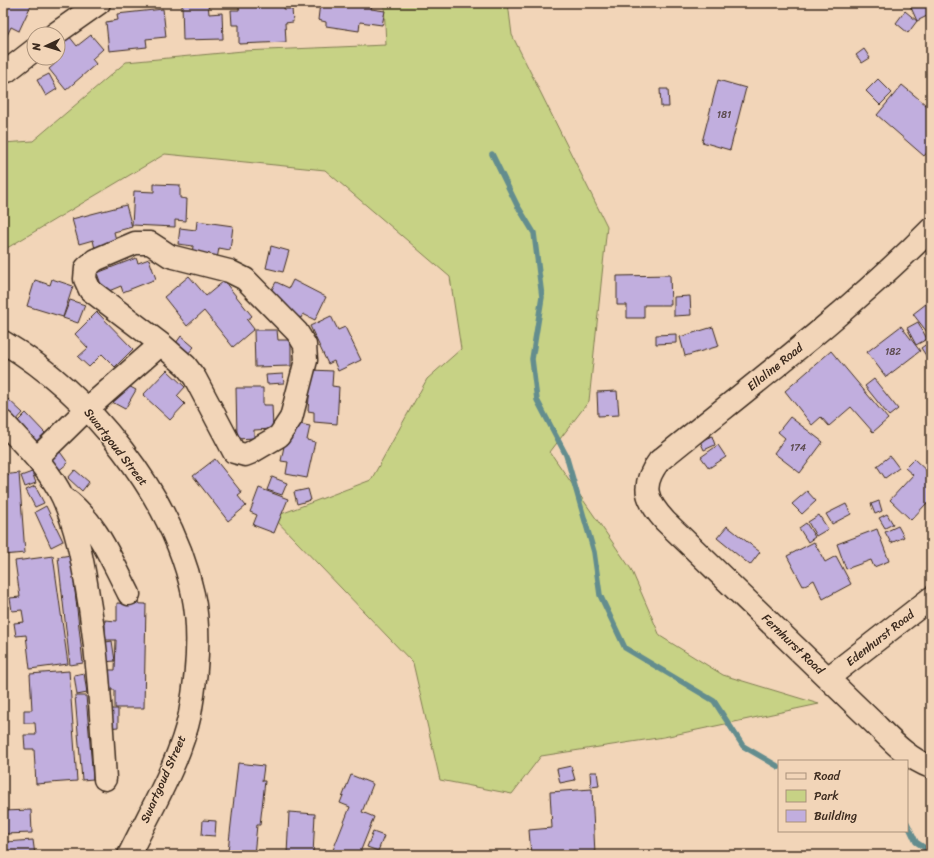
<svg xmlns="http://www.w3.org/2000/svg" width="934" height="858" viewBox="0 0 934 858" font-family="Sriracha,sans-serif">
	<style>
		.green { fill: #c7d285; stroke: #817e52 }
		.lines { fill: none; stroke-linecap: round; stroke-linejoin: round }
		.stream { stroke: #648d8e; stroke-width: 5.5 }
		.building { fill: #c1aede; stroke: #3b2a1e }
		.minor-casing { stroke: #3b2a1e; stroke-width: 25 }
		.minor { stroke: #f2d5b8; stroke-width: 22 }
		.labels { text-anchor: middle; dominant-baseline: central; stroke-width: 3; stroke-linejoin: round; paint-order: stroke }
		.number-label { font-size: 10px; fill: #5c4b4e }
		.street-label { font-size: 12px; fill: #3b2a1e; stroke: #f2d5b8 }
	</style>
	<rect width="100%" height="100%" fill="#f2d5b8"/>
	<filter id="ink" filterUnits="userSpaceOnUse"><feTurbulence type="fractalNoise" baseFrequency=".025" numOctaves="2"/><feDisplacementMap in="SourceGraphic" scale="8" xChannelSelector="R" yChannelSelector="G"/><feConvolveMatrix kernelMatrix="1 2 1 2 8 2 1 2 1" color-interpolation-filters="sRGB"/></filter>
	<g filter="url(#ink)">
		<path class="green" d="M 384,3 L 508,3 L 512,35 L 607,226 L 589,401 L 550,452 L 631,569 L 660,636 L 723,675 L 819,704 L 664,737 L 541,756 L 512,794 L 440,780 L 413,663 L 273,517 L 371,480 L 427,379 L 461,349 L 450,277 L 325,170 L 165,154 L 7,248 L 3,247 L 3,143 L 33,141 L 126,62 L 243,51 L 386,45 Z"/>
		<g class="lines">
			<path class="stream" d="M 492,154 L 517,205 L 534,233 L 542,297 L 532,359 L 537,400 L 566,455 L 594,552 L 600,595 L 625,648 L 714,701 L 743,746 L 779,767
				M 907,823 L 916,842 L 931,852"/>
		</g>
		<path class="building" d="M 3,3 L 32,3 L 19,31 L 11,27 L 3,44 Z
			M 182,3 L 208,3 L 209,14 L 222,13 L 223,39 L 183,40 Z
			M 239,3 L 284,3 L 284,9 L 292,9 L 293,22 L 285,23 L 286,42 L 239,44 L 239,25 L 232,25 L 231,10 L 239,10 Z
			M 320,3 L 372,3 L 371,9 L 385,11 L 382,25 L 360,22 L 359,31 L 326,26 L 326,22 L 318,20 Z
			M 909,3 L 925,3 L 931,14 L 917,21 Z
			M 163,9 L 166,37 L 146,39 L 147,47 L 109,51 L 106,22 L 118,20 L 117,14 Z
			M 905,11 L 917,21 L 908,33 L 896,23 Z
			M 91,35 L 103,49 L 92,59 L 96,64 L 66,90 L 49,69 L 57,62 L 54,58 L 58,58 L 58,46 L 69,36 L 77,46 Z
			M 864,49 L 870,58 L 862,63 L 856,55 Z
			M 49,74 L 57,89 L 46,96 L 37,80 Z
			M 878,79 L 892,93 L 880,105 L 866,91 Z
			M 718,80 L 746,88 L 730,150 L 702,142 Z
			M 902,85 L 931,109 L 931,148 L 924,156 L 877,115 Z
			M 660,89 L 668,89 L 669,107 L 661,107 Z
			M 154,184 L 180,185 L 180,198 L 187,199 L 186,221 L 175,220 L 175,227 L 132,225 L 134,191 L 154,192 Z
			M 126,205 L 132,227 L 114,232 L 117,244 L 95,249 L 93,240 L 79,244 L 72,219 Z
			M 197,221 L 233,226 L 230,250 L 219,248 L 217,259 L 192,255 L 193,246 L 178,244 L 180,228 L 196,230 Z
			M 271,246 L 289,251 L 283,272 L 266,268 Z
			M 136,258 L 138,263 L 149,259 L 156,279 L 123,292 L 121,286 L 104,293 L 97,273 Z
			M 670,275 L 671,305 L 644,305 L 644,318 L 627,318 L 627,305 L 617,305 L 617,276 Z
			M 189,276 L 206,296 L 224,281 L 252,316 L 247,320 L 254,329 L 233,347 L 204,311 L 187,326 L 164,297 Z
			M 52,279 L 73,286 L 63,317 L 27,306 L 35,280 L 50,285 Z
			M 293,280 L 326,297 L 315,320 L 303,314 L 301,318 L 266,300 L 276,282 L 289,288 Z
			M 690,296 L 691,315 L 674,316 L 674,297 Z
			M 70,300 L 85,305 L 78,323 L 63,318 Z
			M 931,300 L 931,337 L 913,314 Z
			M 97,312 L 133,349 L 115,367 L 102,354 L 89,367 L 78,357 L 88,348 L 75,334 Z
			M 331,316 L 338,330 L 345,327 L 361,360 L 338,371 L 334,361 L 328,364 L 310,326 Z
			M 918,322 L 927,339 L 916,345 L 907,328 Z
			M 901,326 L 920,351 L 886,377 L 867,352 Z
			M 713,327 L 719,346 L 685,356 L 680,337 Z
			M 254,330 L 277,330 L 278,340 L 291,340 L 291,366 L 255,367 Z
			M 676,334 L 676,343 L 656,344 L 656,335 Z
			M 181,336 L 194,347 L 186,356 L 174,346 Z
			M 931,341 L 931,363 L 921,348 Z
			M 831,351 L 888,419 L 873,432 L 851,407 L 829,426 L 821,417 L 812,425 L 785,391 Z
			M 167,370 L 185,387 L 177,396 L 185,404 L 170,420 L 143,395 Z
			M 311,370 L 333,371 L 332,386 L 339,387 L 337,424 L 314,422 L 314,412 L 308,411 Z
			M 283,374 L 284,383 L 267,384 L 266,375 Z
			M 874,379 L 898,409 L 889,416 L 865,386 Z
			M 123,383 L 136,390 L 125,409 L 112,402 Z
			M 236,388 L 263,388 L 263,405 L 272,405 L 273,429 L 254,430 L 254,438 L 237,439 Z
			M 617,391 L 619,415 L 598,416 L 597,392 Z
			M 8,399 L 23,413 L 13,424 L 3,415 L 3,405 Z
			M 26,413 L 45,433 L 31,446 L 13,426 Z
			M 790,417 L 823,442 L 800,473 L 774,453 L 785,438 L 778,432 Z
			M 289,422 L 310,426 L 307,440 L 315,442 L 307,478 L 286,474 L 288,462 L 281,461 Z
			M 712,436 L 715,445 L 704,450 L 700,441 Z
			M 718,445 L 726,457 L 709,468 L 701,457 Z
			M 58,449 L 68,463 L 57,472 L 47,457 Z
			M 890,456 L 899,468 L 885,478 L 877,466 Z
			M 215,459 L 242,493 L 238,496 L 246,506 L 228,521 L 193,476 Z
			M 914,459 L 931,475 L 931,508 L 926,504 L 911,520 L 890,500 L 913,475 L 905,468 Z
			M 75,470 L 89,482 L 82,491 L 68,478 Z
			M 32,472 L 36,483 L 25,487 L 21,476 Z
			M 19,473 L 25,553 L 3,555 L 3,475 Z
			M 272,477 L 287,483 L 282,495 L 267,490 Z
			M 35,486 L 44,503 L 35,507 L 26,490 Z
			M 259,488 L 288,499 L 274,533 L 253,525 L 257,515 L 250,512 Z
			M 308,489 L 311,500 L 297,504 L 294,492 Z
			M 807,491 L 816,501 L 802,514 L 792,504 Z
			M 879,501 L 882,511 L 875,514 L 871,504 Z
			M 846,504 L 851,514 L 832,524 L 826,514 Z
			M 46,506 L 63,541 L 51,547 L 35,512 Z
			M 887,514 L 893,524 L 885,528 L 879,518 Z
			M 819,515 L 828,529 L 816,536 L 808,522 Z
			M 806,523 L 815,537 L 808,542 L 799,528 Z
			M 727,526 L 760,552 L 750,565 L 717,538 Z
			M 898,526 L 904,537 L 891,543 L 885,532 Z
			M 877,529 L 889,561 L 874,567 L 871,560 L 846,569 L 837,544 Z
			M 814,542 L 825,562 L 836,556 L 851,584 L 823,599 L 814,580 L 803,586 L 787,556 Z
			M 71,555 L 83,663 L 70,665 L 58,557 Z
			M 53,556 L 68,664 L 30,669 L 26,635 L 16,636 L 14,623 L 24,622 L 22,610 L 12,611 L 10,598 L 20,597 L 15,561 Z
			M 117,603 L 146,604 L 144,708 L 115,708 L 115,690 L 104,690 L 104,670 L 115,670 L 116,640 L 105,640 L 105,620 L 117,621 Z
			M 112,641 L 115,661 L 103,662 L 100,643 Z
			M 69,671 L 77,781 L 36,784 L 34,749 L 25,749 L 24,735 L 36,735 L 35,723 L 24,723 L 24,710 L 32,710 L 30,674 Z
			M 84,673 L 87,693 L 77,695 L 74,675 Z
			M 75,696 L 86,696 L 93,779 L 82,780 Z
			M 106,709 L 118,709 L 118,727 L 107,728 Z
			M 238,763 L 264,766 L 262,781 L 265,781 L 260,825 L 257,825 L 254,855 L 229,855 L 228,851 Z
			M 571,766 L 575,780 L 560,783 L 557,769 Z
			M 590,772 L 597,772 L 599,786 L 591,787 Z
			M 351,775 L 373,784 L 362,812 L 374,817 L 359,855 L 331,855 L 350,807 L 340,803 Z
			M 592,789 L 595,855 L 531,855 L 529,830 L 552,828 L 550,792 Z
			M 31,810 L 32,833 L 4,834 L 3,811 Z
			M 289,812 L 315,814 L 313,855 L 287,855 Z
			M 203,820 L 216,821 L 215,836 L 202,835 Z
			M 373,832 L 384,836 L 378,851 L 367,847 Z
			M 33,840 L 35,855 L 7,855 L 5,842 Z"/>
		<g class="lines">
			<g class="minor-casing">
				<path id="minor" d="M 55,34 L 99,3
					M 3,72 L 7,71 L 34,50
					M 931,229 C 847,314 751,386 659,461 C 640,486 646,500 665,521 L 874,723 C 891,740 908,759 931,767
					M 3,342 C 89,393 172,495 193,594 C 201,632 197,675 190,714 C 180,762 150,811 129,855
					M 3,422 C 23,444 51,471 63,498 C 76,527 82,558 87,589 C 98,652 101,715 105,779
					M 37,458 L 87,409 L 161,344 L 186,366 L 195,378 L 234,452 L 245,455 L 250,453 L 279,436 L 291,418 L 306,360 L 305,345 L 297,332 L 245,279 L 229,271 L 170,256 L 150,243 L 135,243 L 95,260 L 86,268 L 85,279 L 90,290 L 161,344
					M 63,497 C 96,520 111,559 129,594
					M 828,678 L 931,598"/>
			</g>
			<use href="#minor" class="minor"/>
		</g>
	</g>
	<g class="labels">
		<g class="number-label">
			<text x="724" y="115">181</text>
			<text x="893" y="352">182</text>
			<text x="798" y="448">174</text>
		</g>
		<g class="street-label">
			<text transform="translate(775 367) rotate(-39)">Ellaline Road</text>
			<text transform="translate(116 447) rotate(52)">Swartgoud Street</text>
			<text transform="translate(880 638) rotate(-38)">Edenhurst Road</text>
			<text transform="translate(793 644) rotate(44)">Fernhurst Road</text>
			<text transform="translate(163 779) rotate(-66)">Swartgoud Street</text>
		</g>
	</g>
	<rect width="934" height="858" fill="none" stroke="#f2d5b8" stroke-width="16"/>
	<rect x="8" y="8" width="918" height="842" fill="none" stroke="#3b2a1e" stroke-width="1.5" filter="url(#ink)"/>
	<rect x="778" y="760" width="130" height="72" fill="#f2d5b8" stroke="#a9917a"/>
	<rect x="786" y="773" width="20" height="6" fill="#f2d5b8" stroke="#a9917a"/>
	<text x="814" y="780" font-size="12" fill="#3b2a1e">Road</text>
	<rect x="786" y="790" width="20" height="12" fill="#c7d285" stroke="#a9917a"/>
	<text x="814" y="800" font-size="12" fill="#3b2a1e">Park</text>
	<rect x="786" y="810" width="20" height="12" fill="#c1aede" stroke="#a9917a"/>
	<text x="814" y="820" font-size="12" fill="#3b2a1e">Building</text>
	<g transform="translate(46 46) rotate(266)"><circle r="19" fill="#f2d5b8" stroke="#a9917a"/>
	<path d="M0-3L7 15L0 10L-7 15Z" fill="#3b2a1e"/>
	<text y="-6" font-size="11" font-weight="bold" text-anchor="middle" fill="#3b2a1e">N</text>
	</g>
</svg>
